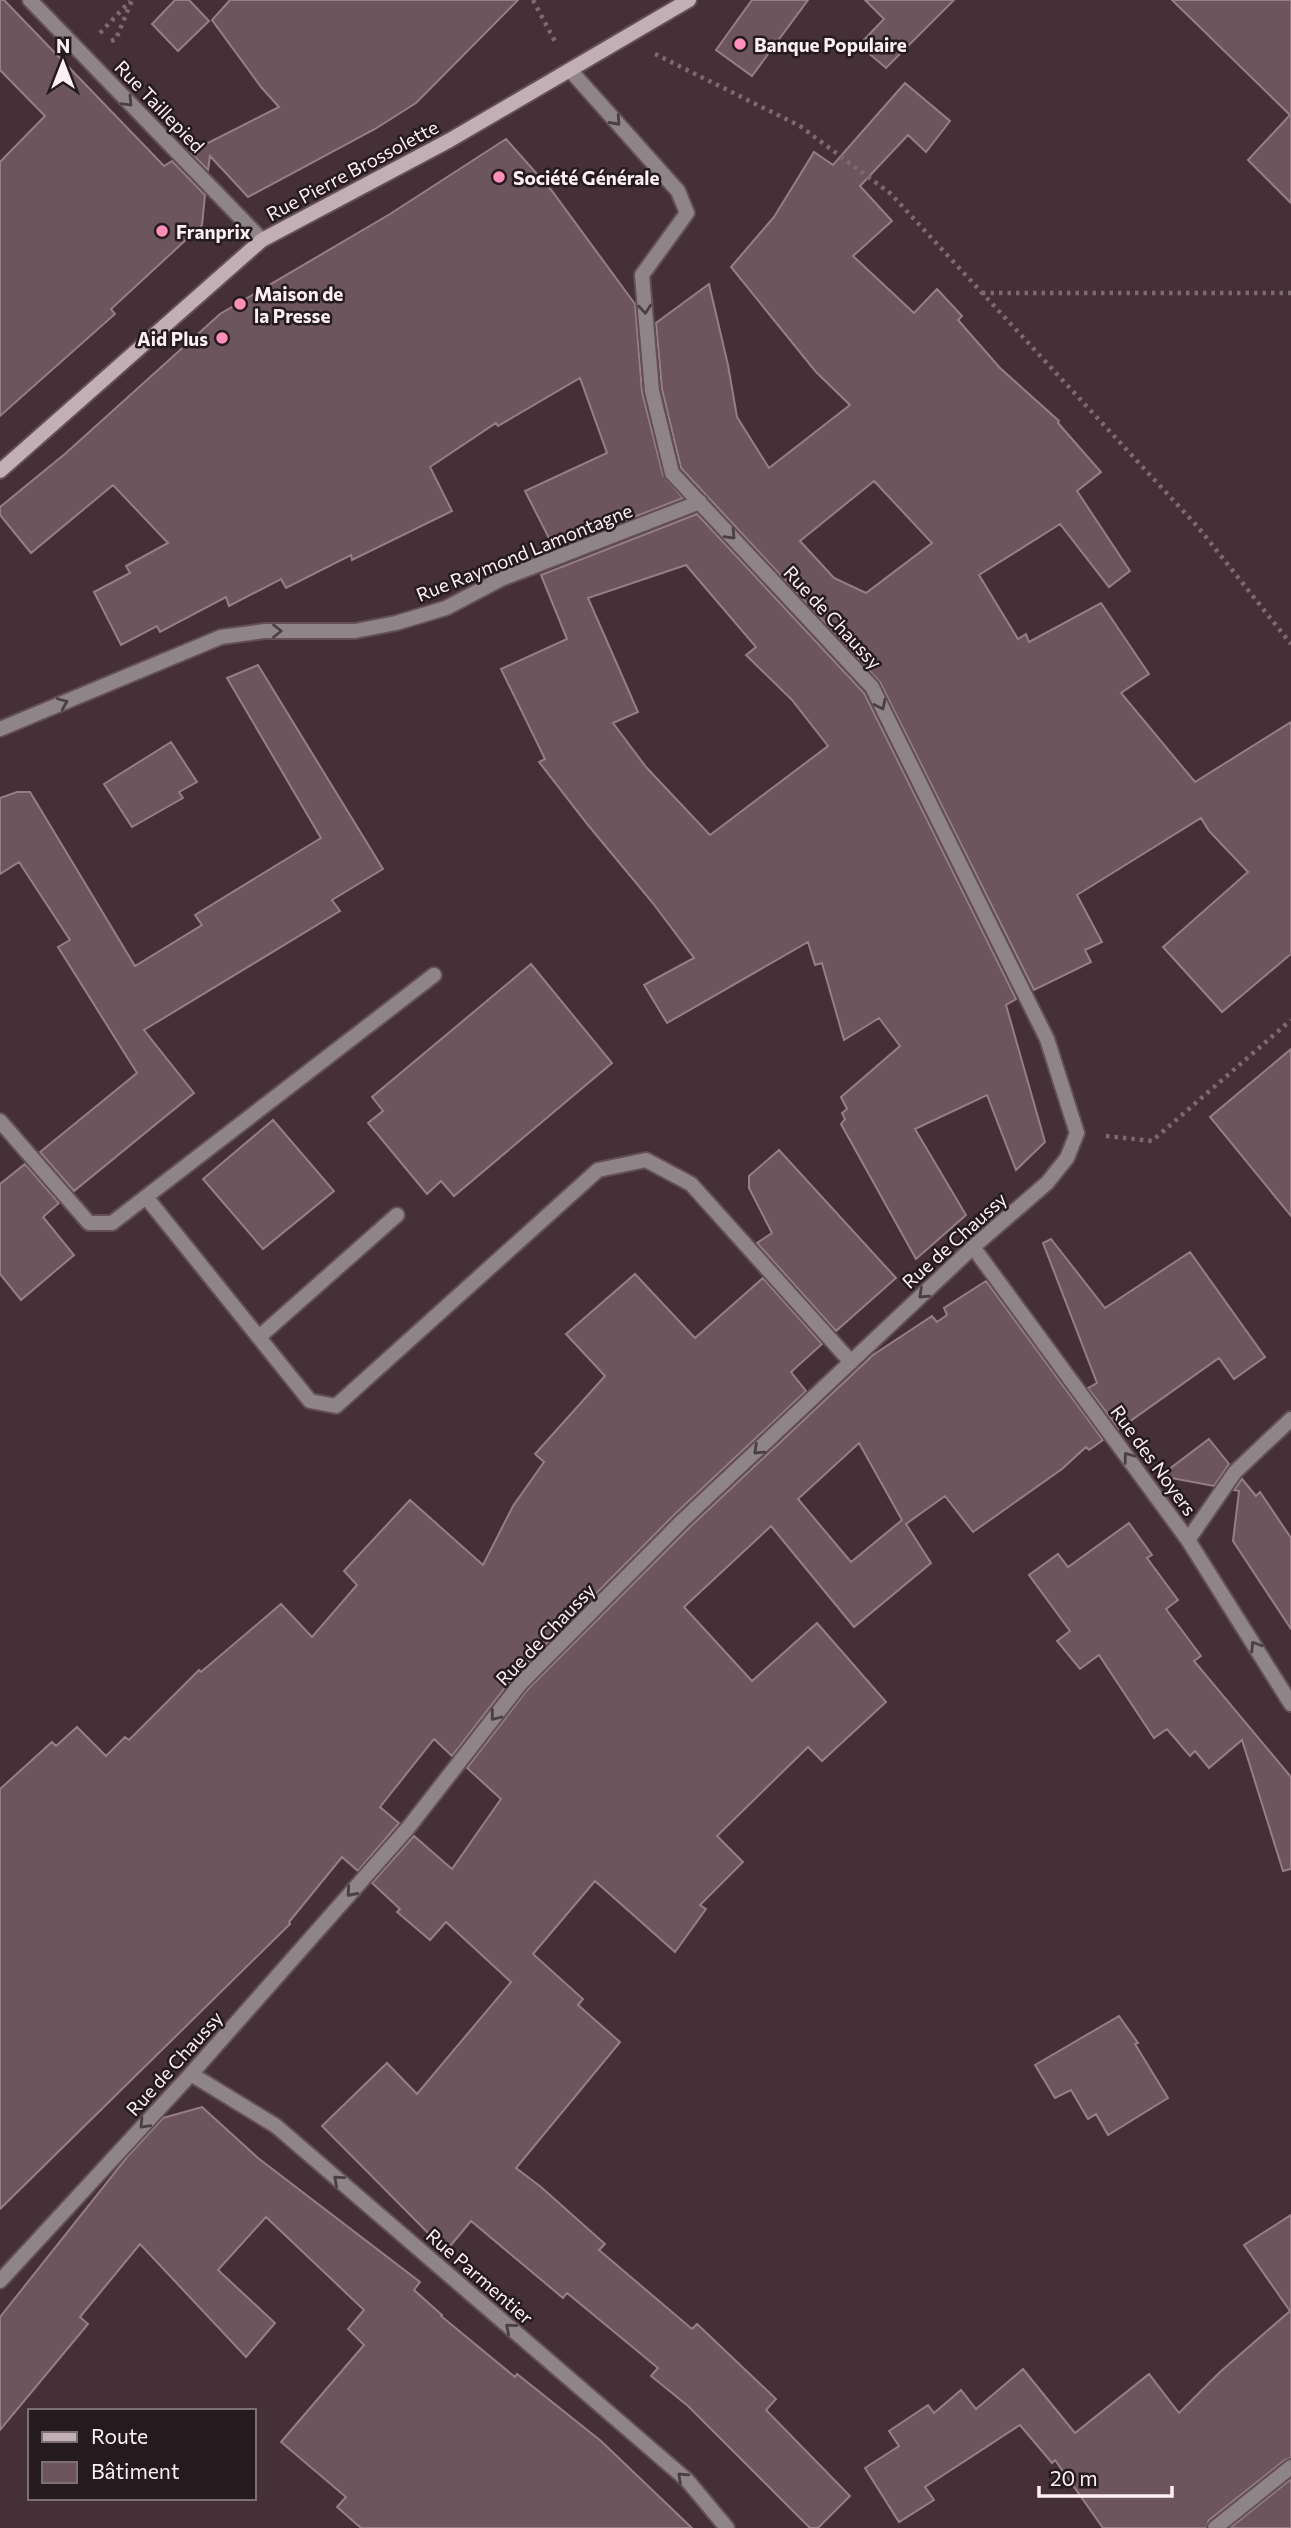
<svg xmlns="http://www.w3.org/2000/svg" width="1291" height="2528" viewBox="0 0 1291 2528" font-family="Commissioner,sans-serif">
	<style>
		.building { fill: #6c555d; stroke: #977e86; stroke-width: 2; fill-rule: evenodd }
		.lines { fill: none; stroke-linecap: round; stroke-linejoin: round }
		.service-casing { stroke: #634f55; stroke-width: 18 }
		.minor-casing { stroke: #634f55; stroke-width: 18 }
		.secondary-casing { stroke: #634f55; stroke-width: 18 }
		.path { stroke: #7d6a71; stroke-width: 4.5; stroke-dasharray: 3.5 5; stroke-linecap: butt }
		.service { stroke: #8f8487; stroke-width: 14 }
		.minor { stroke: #8f8487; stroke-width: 14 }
		.secondary { stroke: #c1afb5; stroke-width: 14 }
		.oneway { stroke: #4a4043 }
		.poi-dot { fill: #ff8eba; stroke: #251b1e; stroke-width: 2.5 }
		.labels { text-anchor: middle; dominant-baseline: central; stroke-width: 5; stroke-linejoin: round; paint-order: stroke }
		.poi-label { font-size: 19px; font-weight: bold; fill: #fff0f5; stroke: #251b1e; text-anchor: start }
		.street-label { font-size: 19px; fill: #fff0f5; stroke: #251b1e }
	</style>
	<rect width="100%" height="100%" fill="#453037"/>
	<path class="building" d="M 0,0 L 4,0 L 164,166 L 172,161 L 205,195 L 202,225 L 111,309 L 115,314 L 0,416 L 0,162 L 45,116 L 0,70 Z
		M 175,0 L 189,0 L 209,21 L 178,51 L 152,24 Z
		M 230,0 L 518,0 L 416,103 L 375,129 L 248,197 L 210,156 L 208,170 L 190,152 L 279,107 L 261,87 L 212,20 Z
		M 752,0 L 808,0 L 752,76 L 716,50 Z
		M 865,0 L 954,0 L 886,68 L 859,45 L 884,19 Z
		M 1172,0 L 1291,0 L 1291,203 L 1248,160 L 1290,115 Z
		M 905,83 L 950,121 L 926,152 L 908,135 L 860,186 L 892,221 L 853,256 L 914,313 L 937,289 L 962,316 L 958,320 L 1000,368 L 1059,421 L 1058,423 L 1101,472 L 1077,491 L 1130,571 L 1109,587 L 1060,524 L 979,575 L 1018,639 L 1026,634 L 1029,642 L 1101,603 L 1149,674 L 1121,693 L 1195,782 L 1291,722 L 1291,954 L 1222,1012 L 1163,947 L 1248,872 L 1209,831 L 1201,818 L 1077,895 L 1102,942 L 1085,950 L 1091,962 L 1034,990 L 880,682 L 681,468 L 662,389 L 656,323 L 709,284 L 728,365 L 737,417 L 769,468 L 850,405 L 816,372 L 731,267 L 774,217 L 814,152 L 833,165 ZM 874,481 L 932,543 L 866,593 L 834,578 L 800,541 Z
		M 506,139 L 552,191 L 635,304 L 642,392 L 663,475 L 683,498 L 554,548 L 525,491 L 607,453 L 580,378 L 498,426 L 496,423 L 430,467 L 452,511 L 352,560 L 351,555 L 286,588 L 281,579 L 229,606 L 226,597 L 160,632 L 157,626 L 121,645 L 94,592 L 130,573 L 126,566 L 168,543 L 113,485 L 31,553 L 0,515 L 0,507 L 66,453 L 220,314 L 390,214 Z
		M 697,514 L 864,693 L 1016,999 L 1006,1005 L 1045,1142 L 1016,1170 L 987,1095 L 915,1129 L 966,1215 L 916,1259 L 841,1124 L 845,1119 L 842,1113 L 847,1109 L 841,1097 L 900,1046 L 879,1018 L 844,1040 L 822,963 L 815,965 L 808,942 L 667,1023 L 644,985 L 694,958 L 652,902 L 588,825 L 539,762 L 545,759 L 501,669 L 567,639 L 541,575 ZM 686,565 L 756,647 L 746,655 L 792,700 L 828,746 L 710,835 L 646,767 L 613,723 L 638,712 L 588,598 Z
		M 258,665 L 383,869 L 332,900 L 340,911 L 144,1030 L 194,1093 L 74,1191 L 40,1152 L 137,1073 L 58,947 L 70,940 L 19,862 L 0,874 L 0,798 L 17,792 L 30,792 L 135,966 L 202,925 L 195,915 L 321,838 L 227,678 Z
		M 171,742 L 197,782 L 179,792 L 183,798 L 132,827 L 104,784 Z
		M 531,964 L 612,1063 L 454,1196 L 441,1181 L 427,1194 L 368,1123 L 383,1111 L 372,1097 Z
		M 1291,1049 L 1291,1216 L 1210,1117 Z
		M 273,1120 L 334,1191 L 263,1249 L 203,1179 Z
		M 779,1150 L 896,1278 L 836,1331 L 757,1243 L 772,1233 L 749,1188 L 749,1176 Z
		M 25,1164 L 59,1203 L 43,1217 L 74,1255 L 21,1300 L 0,1274 L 0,1184 Z
		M 1051,1239 L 1105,1308 L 1190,1252 L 1265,1357 L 1234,1379 L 1219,1358 L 1119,1429 L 1088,1388 L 1097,1383 L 1043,1243 Z
		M 635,1274 L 695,1338 L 763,1278 L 822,1344 L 791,1372 L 806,1391 L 676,1513 L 514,1676 L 452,1756 L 434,1739 L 380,1807 L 399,1823 L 358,1871 L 342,1857 L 289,1922 L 290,1924 L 0,2209 L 0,1789 L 52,1742 L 56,1746 L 77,1727 L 106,1756 L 125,1737 L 129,1740 L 199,1670 L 201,1672 L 281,1604 L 312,1637 L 357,1585 L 344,1571 L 410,1500 L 483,1565 L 513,1506 L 544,1462 L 535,1454 L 605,1376 L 566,1334 Z
		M 986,1281 L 1103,1440 L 1089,1450 L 1086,1447 L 1062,1469 L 973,1532 L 945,1496 L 906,1524 L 931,1563 L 854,1627 L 771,1526 L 684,1607 L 752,1681 L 817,1623 L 886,1702 L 822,1761 L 808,1747 L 717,1836 L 743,1862 L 700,1905 L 706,1909 L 675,1952 L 595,1881 L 533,1954 L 583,1999 L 578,2005 L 620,2042 L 516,2168 L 541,2187 L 605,2244 L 599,2250 L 692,2329 L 697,2324 L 776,2399 L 766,2410 L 850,2496 L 818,2528 L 810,2528 L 688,2406 L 651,2376 L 658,2368 L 567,2293 L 563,2298 L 471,2221 L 446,2251 L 322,2126 L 387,2063 L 417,2094 L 511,1982 L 446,1922 L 430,1940 L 397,1912 L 400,1909 L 372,1883 L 414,1836 L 452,1869 L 501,1799 L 467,1768 L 528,1689 L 690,1527 L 873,1355 L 932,1316 L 937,1322 L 947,1315 L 944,1308 ZM 859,1443 L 902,1520 L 851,1562 L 798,1499 Z
		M 1209,1439 L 1229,1464 L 1214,1486 L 1160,1476 Z
		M 1242,1479 L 1256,1496 L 1260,1492 L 1291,1538 L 1291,1629 L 1233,1541 L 1239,1491 L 1234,1490 Z
		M 1129,1523 L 1152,1555 L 1147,1558 L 1178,1600 L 1166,1609 L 1201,1656 L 1194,1661 L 1291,1777 L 1291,1869 L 1283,1871 L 1242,1740 L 1209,1768 L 1195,1751 L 1190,1756 L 1167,1729 L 1154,1738 L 1099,1655 L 1080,1669 L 1057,1641 L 1070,1631 L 1029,1575 L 1058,1554 L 1068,1567 Z
		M 1119,2016 L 1138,2043 L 1135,2044 L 1168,2098 L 1108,2135 L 1096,2114 L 1088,2119 L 1071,2090 L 1055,2098 L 1035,2065 Z
		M 202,2107 L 258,2158 L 420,2282 L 414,2290 L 442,2315 L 441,2316 L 515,2377 L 517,2374 L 601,2441 L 692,2528 L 361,2528 L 337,2507 L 346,2497 L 281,2442 L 364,2345 L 348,2329 L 364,2310 L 266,2217 L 218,2270 L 275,2323 L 246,2357 L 140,2244 L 80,2317 L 88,2324 L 0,2430 L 0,2317 L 128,2156 L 163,2118 Z
		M 1291,2215 L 1291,2458 L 1285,2460 L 1209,2520 L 1206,2528 L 1103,2528 L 1055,2460 L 1052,2463 L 1020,2425 L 925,2487 L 934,2500 L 899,2522 L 865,2468 L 899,2446 L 889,2431 L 928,2405 L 934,2413 L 961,2390 L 976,2409 L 1023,2369 L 1075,2433 L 1149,2374 L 1179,2413 L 1220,2372 L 1290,2311 L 1244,2245 Z
		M 1291,2479 L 1291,2528 L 1230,2528 Z"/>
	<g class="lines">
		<g class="service-casing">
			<path id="service" d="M 0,1121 L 89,1223 L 112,1223 L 434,975
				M 146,1197 L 310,1401 L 336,1406 L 598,1170 L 646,1160 L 691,1184 L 851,1362
				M 259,1337 L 397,1215"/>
		</g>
		<g class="minor-casing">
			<path id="minor" d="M 30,0 L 262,240
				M 0,729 L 221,637 L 265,631 L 355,631 L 396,623 L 446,608 L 501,579 L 700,502
				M 973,1247 L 1188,1540 L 1291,1704
				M 1188,1540 L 1235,1472 L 1291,1419
				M 191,2074 L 276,2126 L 687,2480 L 727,2528
				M 0,2281 L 191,2074 L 408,1828 L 521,1683 L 683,1520 L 973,1247 L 1047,1183 L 1067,1158 L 1077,1133 L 1047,1039 L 872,687 L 672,473 L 652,391 L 642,275 L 687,213 L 678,191 L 570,70
				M 1215,2528 L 1291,2467"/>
		</g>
		<g class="secondary-casing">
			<path id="secondary" d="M 0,471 L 262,240 L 450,140 L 689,0"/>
		</g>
		<path class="path" d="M 533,0 L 557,45
			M 100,33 L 130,1
			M 111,41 L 116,39 L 132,0
			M 655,54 L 800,126 L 891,194 L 1198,527 L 1291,644
			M 982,293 L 1291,293
			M 1106,1136 L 1152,1141 L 1291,1020"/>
		<use href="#service" class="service"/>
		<use href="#minor" class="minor"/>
		<use href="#secondary" class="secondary"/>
	</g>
	<defs><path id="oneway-chevron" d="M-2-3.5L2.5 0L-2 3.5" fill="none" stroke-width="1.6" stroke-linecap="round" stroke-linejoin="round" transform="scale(1.75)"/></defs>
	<g class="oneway">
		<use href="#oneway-chevron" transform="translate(128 102) rotate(46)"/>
		<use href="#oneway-chevron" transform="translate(616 121) rotate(48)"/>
		<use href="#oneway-chevron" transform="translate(645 309) rotate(85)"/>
		<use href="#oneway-chevron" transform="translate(731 535) rotate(47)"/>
		<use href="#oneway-chevron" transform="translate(277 631)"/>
		<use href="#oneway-chevron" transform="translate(63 703) rotate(-23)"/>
		<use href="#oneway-chevron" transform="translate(881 705) rotate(64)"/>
		<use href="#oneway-chevron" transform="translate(923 1294) rotate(137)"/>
		<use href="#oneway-chevron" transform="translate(758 1450) rotate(137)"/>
		<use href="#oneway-chevron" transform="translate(1128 1457) rotate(-126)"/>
		<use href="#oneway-chevron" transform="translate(1255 1646) rotate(-122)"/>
		<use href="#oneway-chevron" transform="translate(495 1716) rotate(128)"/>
		<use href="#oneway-chevron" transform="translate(351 1892) rotate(132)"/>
		<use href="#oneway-chevron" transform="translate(144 2124) rotate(133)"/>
		<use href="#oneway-chevron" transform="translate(338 2180) rotate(-139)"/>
		<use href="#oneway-chevron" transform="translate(510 2328) rotate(-139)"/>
		<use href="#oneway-chevron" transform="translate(682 2477) rotate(-137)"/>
	</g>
	<g class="poi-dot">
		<circle cx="740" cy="44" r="7"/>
		<circle cx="499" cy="177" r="7"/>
		<circle cx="162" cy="231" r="7"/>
		<circle cx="240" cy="304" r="7"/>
		<circle cx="222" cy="338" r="7"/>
	</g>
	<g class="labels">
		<g class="poi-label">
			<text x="754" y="44">Banque Populaire</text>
			<text x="513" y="177">Société Générale</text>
			<text x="176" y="231">Franprix</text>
			<text x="254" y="293">Maison de<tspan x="254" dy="22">la Presse</tspan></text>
			<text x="208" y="338" text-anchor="end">Aid Plus</text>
		</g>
		<g class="street-label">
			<text transform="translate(160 106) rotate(46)">Rue Taillepied</text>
			<text transform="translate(352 170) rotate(-28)">Rue Pierre Brossolette</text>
			<text transform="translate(524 552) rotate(-22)">Rue Raymond Lamontagne</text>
			<text transform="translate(833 617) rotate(47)">Rue de Chaussy</text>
			<text transform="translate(954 1240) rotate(-42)">Rue de Chaussy</text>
			<text transform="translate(1154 1460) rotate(54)">Rue des Noyers</text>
			<text transform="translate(545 1634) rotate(-46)">Rue de Chaussy</text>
			<text transform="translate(174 2063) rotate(-48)">Rue de Chaussy</text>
			<text transform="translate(480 2276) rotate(41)">Rue Parmentier</text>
		</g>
	</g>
	<rect x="28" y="2409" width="228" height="91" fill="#251b1e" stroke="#7c7074" stroke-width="2"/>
	<rect x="42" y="2432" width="35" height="10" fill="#c1afb5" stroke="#7c7074" stroke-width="2"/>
	<text x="91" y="2444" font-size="21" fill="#fff0f5">Route</text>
	<rect x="42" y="2462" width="35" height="21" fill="#6c555d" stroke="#7c7074" stroke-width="2"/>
	<text x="91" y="2479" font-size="21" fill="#fff0f5">Bâtiment</text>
	<g transform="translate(63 63)" stroke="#251b1e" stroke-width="5" paint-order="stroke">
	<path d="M0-5L12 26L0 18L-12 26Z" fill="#fff0f5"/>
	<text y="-10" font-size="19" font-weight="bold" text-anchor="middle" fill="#fff0f5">N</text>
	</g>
	<path d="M1039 2486v10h133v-10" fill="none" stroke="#fff0f5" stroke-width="3.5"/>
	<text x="1050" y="2486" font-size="21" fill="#fff0f5" stroke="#251b1e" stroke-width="5" paint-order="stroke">20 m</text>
</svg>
